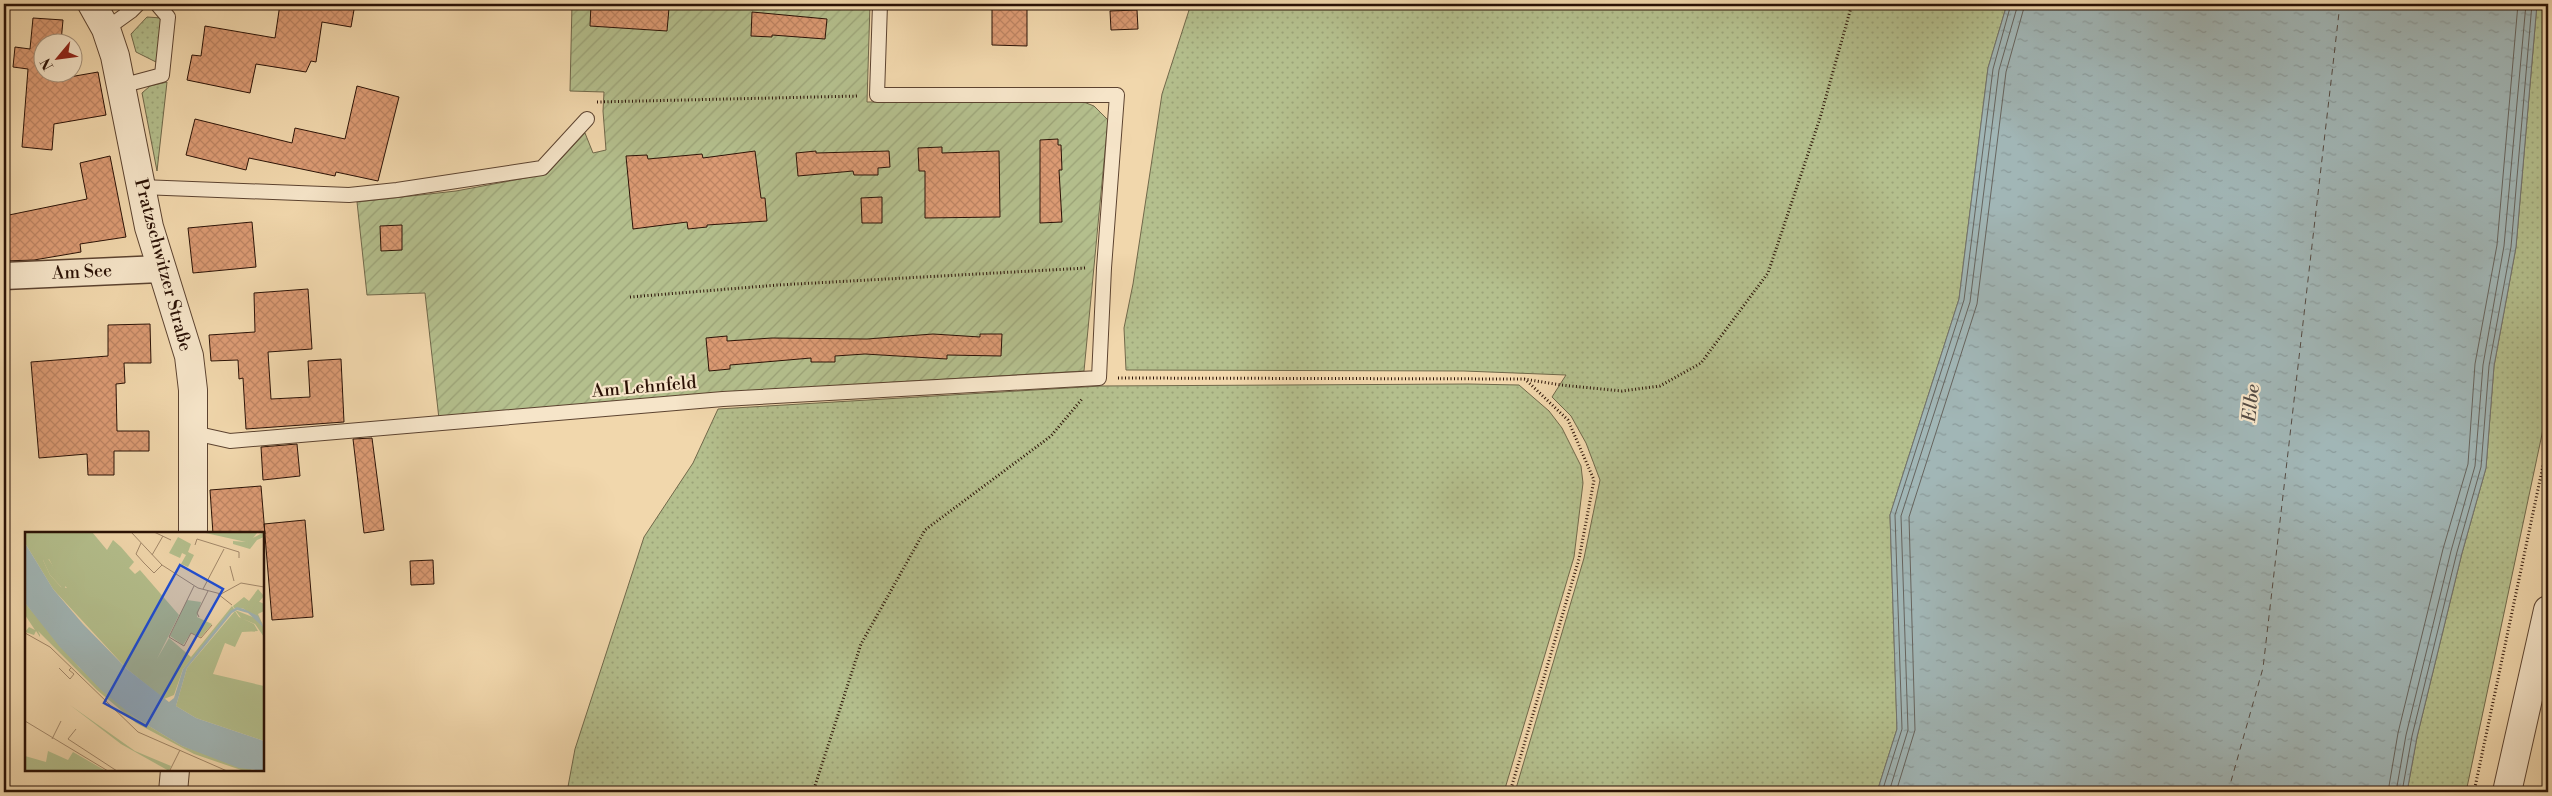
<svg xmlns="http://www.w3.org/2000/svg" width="2552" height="796" viewBox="0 0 2552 796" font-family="'Libre Bodoni',serif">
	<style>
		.grass { fill: url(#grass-dots); stroke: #70684a }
		.garden { fill: url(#garden-furrows); stroke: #70684a }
		.water { fill: url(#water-ripples); stroke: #727470 }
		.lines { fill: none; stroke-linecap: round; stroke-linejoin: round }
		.shore { stroke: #66645e; stroke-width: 1 }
		.ferry { stroke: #544b44; stroke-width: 1; stroke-dasharray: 6 5; stroke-linecap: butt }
		.building { fill: url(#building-cross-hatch); stroke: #2b1206 }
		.service-casing { stroke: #5c4330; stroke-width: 16 }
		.minor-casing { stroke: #5c4330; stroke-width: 29 }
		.tertiary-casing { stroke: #5c4330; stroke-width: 30 }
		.path { stroke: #2b1206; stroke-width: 3; stroke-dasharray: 1 2.5; stroke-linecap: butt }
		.service { stroke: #f6e5c9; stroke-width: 14 }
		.minor { stroke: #f6e5c9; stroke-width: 26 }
		.tertiary { stroke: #f6e5c9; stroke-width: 28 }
		.labels { text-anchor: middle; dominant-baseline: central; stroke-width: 4.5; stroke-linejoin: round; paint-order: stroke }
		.street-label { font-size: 18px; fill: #2b1206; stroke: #f6e5c9 }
		.water-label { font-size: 19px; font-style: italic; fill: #544b44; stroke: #f6e5c9 }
		.inset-river { fill: none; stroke: #a1b6b6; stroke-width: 2.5 }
		.inset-road { fill: none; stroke: #a2886a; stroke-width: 1 }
		.view { fill: #1d4ed8; fill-opacity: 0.15; stroke: #1d4ed8; stroke-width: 2.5 }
		.inset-edge { fill: none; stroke: #2b1206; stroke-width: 2.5 }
	</style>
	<defs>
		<pattern id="grass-dots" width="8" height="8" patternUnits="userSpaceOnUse" patternTransform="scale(1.25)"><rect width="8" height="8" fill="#b4bf8d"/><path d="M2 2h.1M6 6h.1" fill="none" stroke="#9ba378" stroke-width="1.8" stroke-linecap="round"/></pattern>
		<pattern id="garden-furrows" width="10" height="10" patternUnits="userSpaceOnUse" patternTransform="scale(1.25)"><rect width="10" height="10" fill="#b4bf8d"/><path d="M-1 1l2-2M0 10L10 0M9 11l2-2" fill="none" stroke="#9ba378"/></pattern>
		<pattern id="water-ripples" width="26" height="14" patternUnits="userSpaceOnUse" patternTransform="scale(1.25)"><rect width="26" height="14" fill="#a1b6b6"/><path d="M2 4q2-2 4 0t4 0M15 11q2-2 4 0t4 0" fill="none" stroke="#8b9b9b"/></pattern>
		<pattern id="building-cross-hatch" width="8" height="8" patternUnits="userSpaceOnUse" patternTransform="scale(1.25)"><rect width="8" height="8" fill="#dc9b74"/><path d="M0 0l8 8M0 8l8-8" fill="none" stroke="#bd8463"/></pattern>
	</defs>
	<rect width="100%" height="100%" fill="#f1d7ac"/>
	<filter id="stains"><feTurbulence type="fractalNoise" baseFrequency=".004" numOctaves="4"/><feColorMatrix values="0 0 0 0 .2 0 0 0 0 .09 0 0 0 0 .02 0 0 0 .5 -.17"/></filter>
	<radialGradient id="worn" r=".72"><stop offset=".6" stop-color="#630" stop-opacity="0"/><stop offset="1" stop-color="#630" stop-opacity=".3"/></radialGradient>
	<path class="grass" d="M 1191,4 L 2007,4 L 1988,68 L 1959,299 L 1890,515 L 1897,729 L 1877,792 L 1515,792 L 1584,558 L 1600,480 L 1586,443 L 1571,416 L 1552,397 L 1566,375 L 1464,371 L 1126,370 L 1124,328 L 1133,284 L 1162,94 Z
		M 2537,4 L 2548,4 L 2548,406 L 2466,792 L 2407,792 L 2417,737 L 2462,553 L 2486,468 L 2494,366 L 2516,247 Z
		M 147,17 L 162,18 L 156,62 L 136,52 L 131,34 Z
		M 167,82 L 157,171 L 142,93 L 150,86 Z
		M 1469,384 L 1519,385 L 1549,411 L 1562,428 L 1581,466 L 1583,483 L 1574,557 L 1504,792 L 567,792 L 575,749 L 644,537 L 693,463 L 718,409 L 1101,386 Z"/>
	<path class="garden" d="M 572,4 L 870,4 L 867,102 L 1081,101 L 1094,106 L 1108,120 L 1084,371 L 727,392 L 439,419 L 425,293 L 367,295 L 357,202 L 456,191 L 547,174 L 585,133 L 593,153 L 606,150 L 603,111 L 604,92 L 570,91 Z"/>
	<path class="water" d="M 2007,4 L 2537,4 L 2516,247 L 2494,366 L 2486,468 L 2462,553 L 2417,737 L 2407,792 L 1877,792 L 1897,729 L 1890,515 L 1959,299 L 1988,68 Z"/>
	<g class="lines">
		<path class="shore" d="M 1882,792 L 1902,729 L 1895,515 L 1964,300 L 1993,69 L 2011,4
			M 1889,792 L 1908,730 L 1901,516 L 1970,302 L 1999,70 L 2018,4
			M 1896,792 L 1915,730 L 1909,517 L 1977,304 L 2006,72 L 2025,4
			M 2388,792 L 2398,733 L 2443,549 L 2468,464 L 2475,364 L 2497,245 L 2518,4
			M 2396,792 L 2406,735 L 2451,551 L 2475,466 L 2483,365 L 2504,246 L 2526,4
			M 2402,792 L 2412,736 L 2457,552 L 2481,467 L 2489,366 L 2511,247 L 2532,4"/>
		<path class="ferry" d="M 2228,792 L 2263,668 L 2340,4"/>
	</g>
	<path class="building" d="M 280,4 L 355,4 L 351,27 L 322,22 L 316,62 L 311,61 L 306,72 L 256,64 L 250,93 L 187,80 L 192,55 L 201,56 L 205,26 L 275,38 Z
		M 591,4 L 669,8 L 667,31 L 590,26 Z
		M 992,4 L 1027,4 L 1027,46 L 992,45 Z
		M 1137,10 L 1138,29 L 1111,30 L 1110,11 Z
		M 752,12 L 827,19 L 825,39 L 772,35 L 772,37 L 751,36 Z
		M 33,18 L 63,20 L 61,42 L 42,42 L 42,72 L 58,72 L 58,79 L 98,72 L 106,115 L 54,124 L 52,150 L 22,147 L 28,69 L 13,67 L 15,47 L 30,49 Z
		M 357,86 L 399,97 L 378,181 L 336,172 L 335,176 L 249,158 L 246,170 L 186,155 L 195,119 L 292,143 L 295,128 L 345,139 Z
		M 1058,139 L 1058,145 L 1061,145 L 1062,170 L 1059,170 L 1062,222 L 1040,223 L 1040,140 Z
		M 942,147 L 942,153 L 999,151 L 1000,217 L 925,218 L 925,171 L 919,171 L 918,148 Z
		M 755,151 L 761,198 L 765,198 L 767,221 L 707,225 L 707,227 L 688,229 L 687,222 L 633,229 L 626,156 L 647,155 L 648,159 L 702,154 L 703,158 Z
		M 816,151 L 816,153 L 889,151 L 890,167 L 878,168 L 878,175 L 854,175 L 853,171 L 798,176 L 796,153 Z
		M 110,156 L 126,237 L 80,244 L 81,252 L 34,260 L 4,261 L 4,216 L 87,199 L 80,163 Z
		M 882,197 L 882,223 L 862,223 L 861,198 Z
		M 252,222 L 256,267 L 193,273 L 188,228 Z
		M 402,225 L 402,250 L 381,251 L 380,226 Z
		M 308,289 L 312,349 L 268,352 L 271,399 L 310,397 L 308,361 L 341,359 L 344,422 L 246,429 L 243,378 L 239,379 L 238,360 L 211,361 L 209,335 L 255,332 L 254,293 Z
		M 150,324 L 151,363 L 124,363 L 125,383 L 116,384 L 117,431 L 149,431 L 149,451 L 114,451 L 114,475 L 88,475 L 87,454 L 39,458 L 31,362 L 108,356 L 108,325 Z
		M 933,334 L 980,337 L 980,334 L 1002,334 L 1001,356 L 947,355 L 947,359 L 865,354 L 835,356 L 835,362 L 811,362 L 811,358 L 730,365 L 730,369 L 709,371 L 706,338 L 727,336 L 727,341 L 772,338 L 867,339 Z
		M 372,438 L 384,530 L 364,533 L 353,439 Z
		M 297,444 L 300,476 L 263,480 L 261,447 Z
		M 261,486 L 265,534 L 213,534 L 210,490 Z
		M 305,520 L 313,617 L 272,620 L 264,524 Z
		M 433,560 L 434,584 L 411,585 L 410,561 Z"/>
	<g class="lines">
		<g class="service-casing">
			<path id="service" d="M 106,29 L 131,11 L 138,4
				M 121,86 L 162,75 L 168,17 L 157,4
				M 141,187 L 349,195 L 397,190 L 542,168 L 587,119
				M 194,433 L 230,441 L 723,399 L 1099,378 L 1104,268 L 1117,95 L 877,95 L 880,4"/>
		</g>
		<g class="minor-casing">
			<path id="minor" d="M 4,276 L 160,269"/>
		</g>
		<g class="tertiary-casing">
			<path id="tertiary" d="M 92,4 L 106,29 L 115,56 L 149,227 L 189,356 L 193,390 L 193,534
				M 173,792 L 175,770
				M 2507,792 L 2548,610"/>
		</g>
		<path class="path" d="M 597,102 L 859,96
			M 630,297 L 778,285 L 1086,268
			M 1118,378 L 1524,379 L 1561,385 L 1622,391 L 1660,386 L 1701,363 L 1768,273 L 1820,118 L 1852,4
			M 813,792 L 861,644 L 925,530 L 1051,436 L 1082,399
			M 1510,792 L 1579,559 L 1594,480 L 1568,420 L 1525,379
			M 2474,792 L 2548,442"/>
		<use href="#service" class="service"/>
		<use href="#minor" class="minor"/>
		<use href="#tertiary" class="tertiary"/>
	</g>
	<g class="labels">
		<g class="street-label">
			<text transform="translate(163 265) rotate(75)">Pratzschwitzer Straße</text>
			<text transform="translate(82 272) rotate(-3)">Am See</text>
			<text transform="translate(644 387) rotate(-5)">Am Lehnfeld</text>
		</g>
		<g class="water-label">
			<text transform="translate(2251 403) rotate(-84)">Elbe</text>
		</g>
	</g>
	<g transform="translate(25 532)">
		<rect width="239" height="239" fill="#f1d7ac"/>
		<path d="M 0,0 L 67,0 L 82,18 L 88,8 L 96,15 L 109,30 L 104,36 L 110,42 L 115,38 L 154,83 L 132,127 L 144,106 L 166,125 L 207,74 L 209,77 L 158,137 L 149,163 L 139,167 L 102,137 L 28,57 L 0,11 ZM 24,27 L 35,48 L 42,56 L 36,55 L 25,43 L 18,28 ZM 233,57 L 239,64 L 228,77 L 209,76 L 208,74 L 219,65 L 224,69 ZM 0,71 L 54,135 L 109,185 L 157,214 L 231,239 L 216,238 L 169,222 L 111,191 L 72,158 L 13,99 L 15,103 L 15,105 L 11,99 L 9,103 L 0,100 L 4,95 L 10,98 L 0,83 ZM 210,78 L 230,86 L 239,96 L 239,105 L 230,92 L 216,86 ZM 210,79 L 214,85 L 229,92 L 233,99 L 217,100 L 210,115 L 200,111 L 188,142 L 239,154 L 239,209 L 171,186 L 151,174 L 162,136 ZM 45,173 L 110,219 L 146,234 L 144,239 L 96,212 Z" fill="#b4bf8d" fill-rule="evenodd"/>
		<path d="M 176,0 L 233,0 L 228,6 L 239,0 L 239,5 L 232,8 L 225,17 L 208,12 L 208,9 L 221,10 ZM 22,25 L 41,53 L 39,58 L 25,43 L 18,28 ZM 233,69 L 239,72 L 239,79 L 233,82 L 238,93 L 218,76 L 228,76 ZM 23,219 L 43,228 L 48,220 L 81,239 L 0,239 L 0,224 L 21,230 Z" fill="#b4bf8d"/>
		<path d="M 153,5 L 166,12 L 163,20 L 169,23 L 163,35 L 156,32 L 161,23 L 157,21 L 155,26 L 144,21 ZM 162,68 L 176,70 L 172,85 L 187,92 L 176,105 L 166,101 L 158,113 L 145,104 Z" fill="#b4bf8d"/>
		<path d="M 0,11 L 28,57 L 58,92 L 102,137 L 144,170 L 149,166 L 158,137 L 205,79 L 212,75 L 219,77 L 233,84 L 239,96 L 223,81 L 212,78 L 207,81 L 162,136 L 151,174 L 171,186 L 239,209 L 239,239 L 214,236 L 157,214 L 109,185 L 76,158 L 34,114 L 0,71 Z" fill="#a1b6b6"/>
		<path class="inset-river" d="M 0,52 L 43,108 L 94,159 L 146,196 L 188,217 L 239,232"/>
		<path class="inset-road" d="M 106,0 L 137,33 L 173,56 L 196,62 L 216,51 L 239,55M 129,0 L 146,8M 116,11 L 111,22 L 119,31 L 129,41 L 137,33M 170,13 L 172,7 L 214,20 L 214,26M 127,23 L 138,4M 205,34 L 209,49M 169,54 L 144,105 L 159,114 L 166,101 L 176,106 L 187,93M 178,57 L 199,17M 193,62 L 207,73M 174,85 L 172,81 L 183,59M 0,101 L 25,115 L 113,200 L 202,239M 34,136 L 45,147 L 49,142 L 44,138 L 46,136M 0,189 L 83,239M 51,197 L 43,207 L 92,239M 27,207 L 36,189M 145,238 L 155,218"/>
		<path class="view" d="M 155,33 L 198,57 L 121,194 L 79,171 Z"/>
		<rect width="239" height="239" class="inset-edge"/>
	</g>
	<rect width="2552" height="796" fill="none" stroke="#f1d7ac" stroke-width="20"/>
	<rect x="5" y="5" width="2542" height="786" fill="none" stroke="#2b1206" stroke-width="2.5"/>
	<rect x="10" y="10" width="2532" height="776" fill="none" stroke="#2b1206"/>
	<g transform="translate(58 58) rotate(241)"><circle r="24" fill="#f6e5c9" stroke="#a5917b"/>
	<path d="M0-4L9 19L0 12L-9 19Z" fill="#8f2418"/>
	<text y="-8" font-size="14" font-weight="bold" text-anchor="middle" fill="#2b1206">N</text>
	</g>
	<rect width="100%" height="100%" filter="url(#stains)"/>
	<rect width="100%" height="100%" fill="url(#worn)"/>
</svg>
